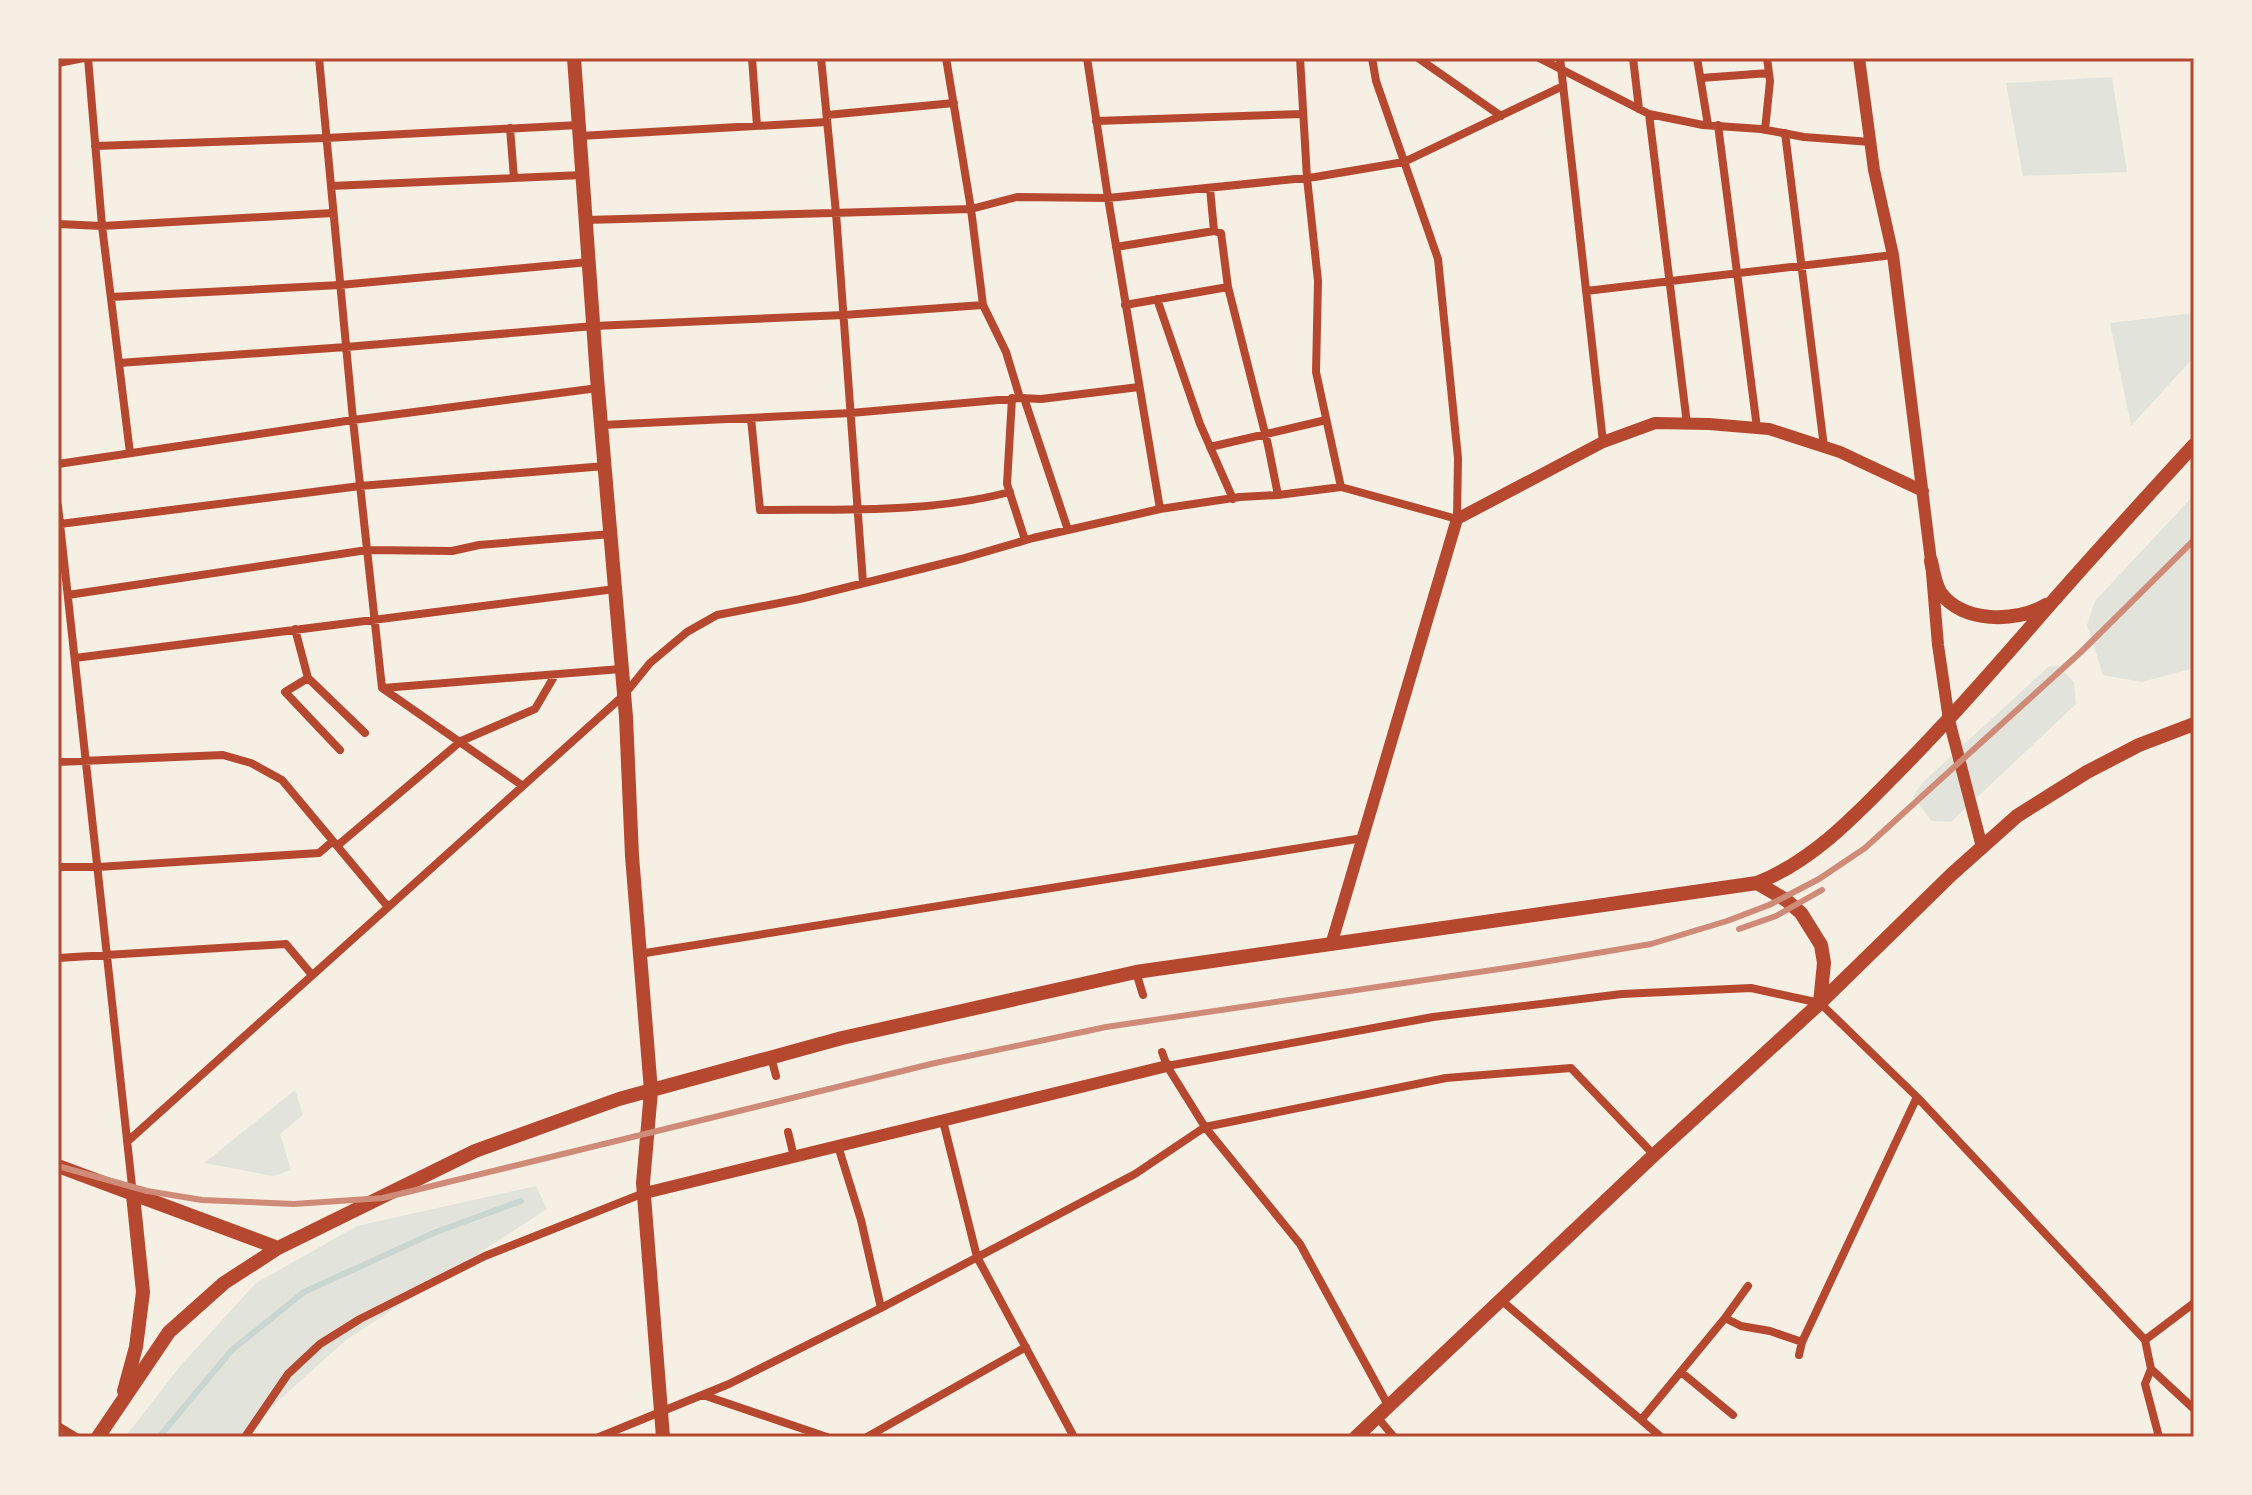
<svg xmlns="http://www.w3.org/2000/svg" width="2252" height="1495" viewBox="0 0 2252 1495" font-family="Inter,sans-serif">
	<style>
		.green { fill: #e2e4dc }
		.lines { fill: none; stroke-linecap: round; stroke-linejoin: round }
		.stream { stroke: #c9d6d2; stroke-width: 6 }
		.minor { stroke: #b5482f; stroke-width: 8 }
		.tertiary { stroke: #b5482f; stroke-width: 12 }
		.secondary { stroke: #b5482f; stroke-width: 14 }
		.rail { stroke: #cf8b77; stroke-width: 6 }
		.neatline { fill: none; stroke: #b5482f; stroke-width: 3 }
	</style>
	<rect width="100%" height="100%" fill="#f6efe4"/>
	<path class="green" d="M 2112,77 L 2127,172 L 2023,176 L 2006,83 Z
		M 2194,313 L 2194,357 L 2131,426 L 2110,323 Z
		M 2194,495 L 2194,668 L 2142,682 L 2103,675 L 2087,625 L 2095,601 Z
		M 2057,665 L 2074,682 L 2076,704 L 1951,822 L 1931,821 L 1913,796 L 1923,782 L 2048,667 Z
		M 295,1090 L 303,1115 L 280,1134 L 291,1170 L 273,1176 L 204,1163 Z
		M 536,1186 L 547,1209 L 346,1340 L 238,1437 L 125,1437 L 181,1365 L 256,1283 L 357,1226 Z"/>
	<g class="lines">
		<path class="stream" d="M 159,1437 L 232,1350 L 304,1292 L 436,1232 L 521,1201"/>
		<path class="minor" d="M 88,58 L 102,226 L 130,453
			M 319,58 L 353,420 L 382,688 L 523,786
			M 752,58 L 757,126
			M 821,58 L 836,213 L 863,583
			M 946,58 L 971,209 L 983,305 L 1006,352 L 1020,398
			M 1087,58 L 1108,198 L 1160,509
			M 1300,58 L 1307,178 L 1318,281 L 1316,372 L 1341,487
			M 1418,58 L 1501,116
			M 1539,58 L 1649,114 L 1703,125 L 1761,129 L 1804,137 L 1871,142
			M 1560,58 L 1603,442
			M 1633,58 L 1639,109
			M 1697,58 L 1708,125
			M 58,63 L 84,58
			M 1701,78 L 1769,73
			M 1649,114 L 1687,424
			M 827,115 L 954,103
			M 1096,121 L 1302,114
			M 1718,125 L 1757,428
			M 510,128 L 514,178
			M 1765,130 L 1770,81 L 1767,58
			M 1785,133 L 1824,447
			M 580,136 L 827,122
			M 95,146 L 326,138 L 579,125
			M 331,186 L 583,175
			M 1210,188 L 1214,231
			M 586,220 L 971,209 L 1017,197 L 1108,198 L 1315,177 L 1404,162 L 1563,86
			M 58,224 L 102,226 L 333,213
			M 1116,247 L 1214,231 L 1221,233 L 1228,287 L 1268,445 L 1278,495
			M 1586,291 L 1893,255
			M 111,297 L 340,285 L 589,262
			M 1157,299 L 1200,424 L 1233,499
			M 1125,305 L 1228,287
			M 119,363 L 346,347 L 594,326 L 844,315 L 983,305
			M 1012,398 L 1007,484 L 1025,540
			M 1024,398 L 1068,530
			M 751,418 L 760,510 C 841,509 930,513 1010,492
			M 602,425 L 851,413 L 1020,398 L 1041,399 L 1139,387
			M 1210,447 L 1326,420
			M 58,464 L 353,420 L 598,388
			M 58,506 L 133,1195
			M 60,524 L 360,486 L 605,466
			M 68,595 L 367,550 L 452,551 L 479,545 L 611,534
			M 295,629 L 308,678 L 365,733
			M 75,658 L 615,589
			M 308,678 L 285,692 L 340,750
			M 383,688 L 621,669
			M 58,762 L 223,755 L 251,763 L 282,780 L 388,907
			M 337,846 L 461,741 L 535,709 L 555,675
			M 58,867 L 98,867 L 319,853 L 333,841
			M 639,954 L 1363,838
			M 58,958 L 286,944 L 312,975
			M 1136,972 L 1143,995
			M 1162,1052 L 1167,1066 L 1205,1127 L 1300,1244 L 1389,1407
			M 771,1057 L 776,1076
			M 1167,1066 L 1433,1017 L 1622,994 L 1751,988 L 1820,1003 L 1917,1097 L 2145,1340 L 2151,1369 L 2145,1384 L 2159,1437
			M 943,1121 L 977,1257 L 1074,1437
			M 788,1132 L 794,1157
			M 128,1141 L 624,695 L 650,663 L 687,632 L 717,615 L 800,599 L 961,559 L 1033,538 L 1160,509 L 1240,497 L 1278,495 L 1341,487 L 1457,519 L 1458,458 L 1438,259 L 1376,81 L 1372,58
			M 838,1146 L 861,1220 L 881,1308
			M 1501,1300 L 1661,1437
			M 1725,1318 L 1741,1326 L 1770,1331 L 1802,1342
			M 2145,1340 L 2194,1303
			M 1799,1355 L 1802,1342 L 1917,1097
			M 2151,1369 L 2194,1409
			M 1681,1372 L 1733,1415
			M 703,1395 L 827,1437
			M 1377,1417 L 1394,1437
			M 1641,1420 L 1725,1318 L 1748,1286
			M 58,1426 L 76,1437
			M 245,1437 L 288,1374 L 320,1344 L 360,1319 L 485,1256 L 644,1193
			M 599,1437 L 729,1384 L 881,1308 L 1135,1174 L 1205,1127 L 1446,1078 L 1571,1068 L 1654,1155
			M 867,1437 L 1026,1347"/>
		<path class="tertiary" d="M 1859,58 L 1874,170 L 1893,255 L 1931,561 L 1938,645 L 1949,720 L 1982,847
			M 1331,945 L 1457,519 L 1603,442 L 1655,423 L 1709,424 L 1769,429 L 1840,452 L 1923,491
			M 645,1193 L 1167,1066"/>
		<path class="secondary" d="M 574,58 L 597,378 L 626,717 L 632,856 L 651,1091 L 643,1183 L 663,1437
			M 1931,561 C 1933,571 1935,583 1940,592 C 1962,623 2016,623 2046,605
			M 1757,883 L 1786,900 L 1801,913 L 1821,945 L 1824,963 L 1820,1003
			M 58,1166 L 278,1248
			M 124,1391 L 136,1347 L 143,1292 L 133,1195
			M 98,1437 L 169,1332 L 224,1283 L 278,1248 L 475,1151 L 619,1099 L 842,1038 L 1136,972 L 1757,883 C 1812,861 1854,817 1895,775 C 1941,729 1984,680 2027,631 C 2081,568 2138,506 2194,445
			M 1356,1437 L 1654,1155 L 1820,1003 L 1952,874 L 2017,816 L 2087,772 L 2139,745 L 2194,724"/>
		<path class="rail" d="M 1739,929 L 1776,916 L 1822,890
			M 58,1166 L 147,1191 L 202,1200 L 294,1204 L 383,1198 L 935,1063 L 1106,1027 L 1513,967 L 1651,944 L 1727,921 L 1769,905 L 1819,879 L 1865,848 L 2082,651 L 2194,540"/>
	</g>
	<rect width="2252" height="1495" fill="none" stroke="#f6efe4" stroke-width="120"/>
	<rect x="60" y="60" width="2132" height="1375" class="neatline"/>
</svg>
